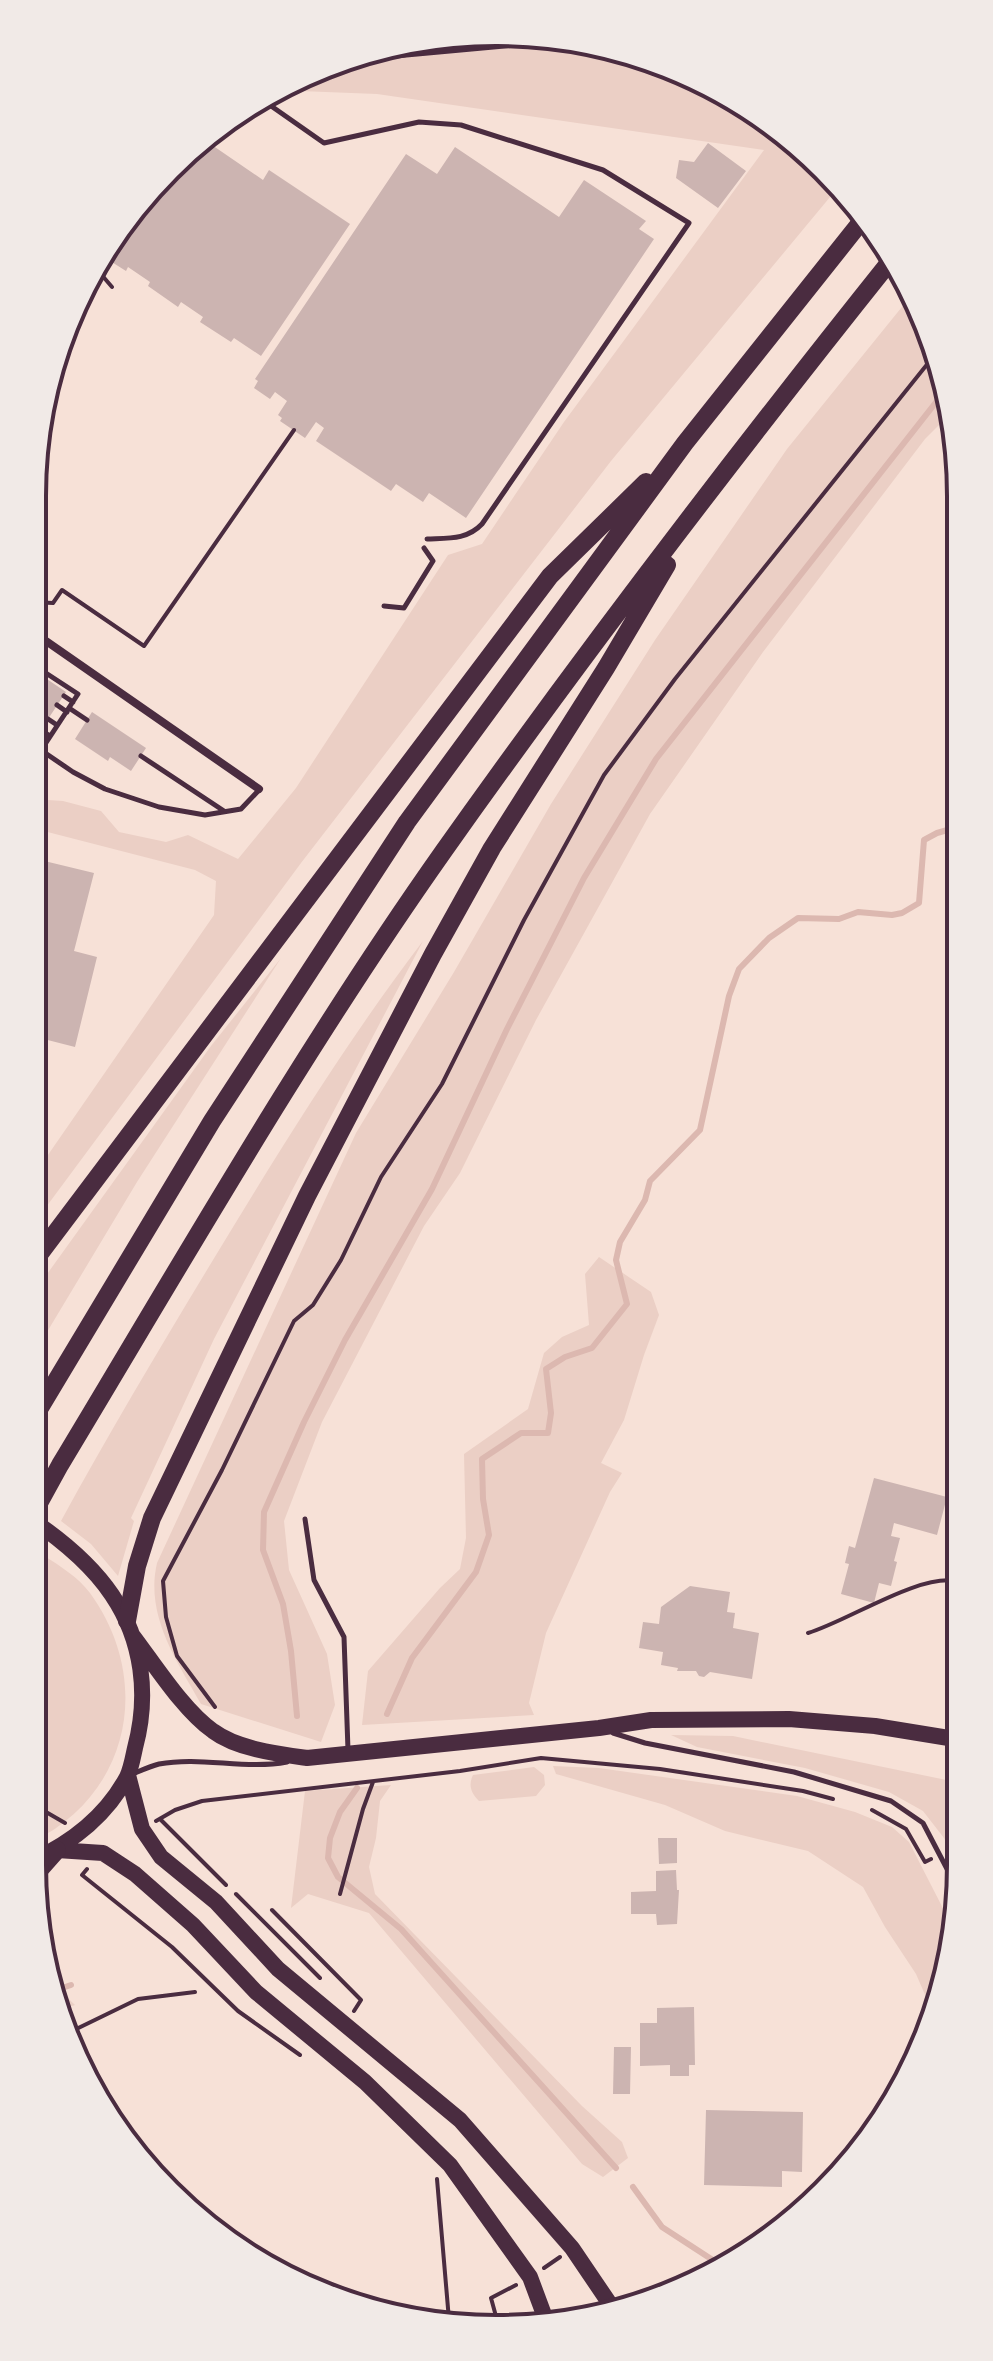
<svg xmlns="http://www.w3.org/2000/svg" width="993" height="2361" viewBox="0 0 993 2361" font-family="'Sofia Sans Condensed',sans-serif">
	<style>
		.green { fill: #ebcfc5 }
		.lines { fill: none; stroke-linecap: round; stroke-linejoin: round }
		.stream { stroke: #dcb8b0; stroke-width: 6 }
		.building { fill: #ccb4b1 }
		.path { stroke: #4a2c40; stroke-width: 4 }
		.service { stroke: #4a2c40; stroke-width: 5 }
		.minor { stroke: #4a2c40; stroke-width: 8 }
		.trunk { stroke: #4a2c40; stroke-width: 16 }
		.motorway { stroke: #4a2c40; stroke-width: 18 }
		.rim { fill: none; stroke: #4a2c40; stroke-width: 4 }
	</style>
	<rect width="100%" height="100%" fill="#f7e1d7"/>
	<path class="green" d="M 467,33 L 646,57 L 755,111 L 840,185 L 611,461 L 301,863 L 32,1226 L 32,1178 L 214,915 L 216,881 L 195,870 L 32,828 L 32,799 L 63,801 L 101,811 L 119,832 L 166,842 L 188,835 L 238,859 L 296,788 L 448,555 L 482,544 L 564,422 L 764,150 L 377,94 L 300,91 L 286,84 L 291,80 Z
		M 914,292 L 950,414 L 925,439 L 763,652 L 650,814 L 536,1020 L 460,1173 L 424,1226 L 322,1422 L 284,1521 L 289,1570 L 327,1654 L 335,1705 L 321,1742 L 201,1704 C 176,1660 145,1615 157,1563 L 356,1133 L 454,972 L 551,804 L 655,640 L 787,449 Z
		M 423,941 L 214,1339 L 131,1518 L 134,1521 L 118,1576 L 91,1544 L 61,1521 C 109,1433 161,1346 213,1260 C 279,1151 346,1042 423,941 Z
		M 281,958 L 137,1182 L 32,1357 L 32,1295 L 211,1046 Z
		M 599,1257 L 651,1292 L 659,1315 L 644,1355 L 624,1420 L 601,1463 L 622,1473 L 610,1492 L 546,1633 L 529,1703 L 534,1715 L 362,1725 L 368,1671 L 440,1588 L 460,1569 L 466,1538 L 464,1454 L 528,1409 L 544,1353 L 562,1337 L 589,1325 L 585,1274 Z
		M 43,1555 C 60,1566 78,1577 90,1593 C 153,1680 131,1794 32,1842 L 32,1575 Z
		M 671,1735 L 733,1736 L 961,1783 L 960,1871 L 944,1838 L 923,1811 L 889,1792 L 805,1768 L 697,1747 Z
		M 553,1766 L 599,1768 L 797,1796 L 855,1812 L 892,1827 L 909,1842 L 951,1924 L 946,1956 L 926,1997 L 916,1974 L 885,1927 L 863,1887 L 808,1851 L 725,1831 L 665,1805 L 556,1774 Z
		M 534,1767 L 544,1775 L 545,1785 L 536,1796 L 479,1801 C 471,1793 468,1785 473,1775 Z
		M 391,1785 L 380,1801 L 376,1838 L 369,1867 L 375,1894 L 582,2106 L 622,2142 L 628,2158 L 603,2177 L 582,2164 L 369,1913 L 308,1894 L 291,1908 L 305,1791 Z
		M 51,1982 L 75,2005 L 56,2011 Z"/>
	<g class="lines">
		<path class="stream" d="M 387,1714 L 412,1658 L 476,1572 L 489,1535 L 483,1499 L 482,1459 L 521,1433 L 548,1433 L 551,1413 L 546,1369 L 565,1357 L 592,1348 L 627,1304 L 616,1260 L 620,1242 L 645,1200 L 650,1181 L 700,1130 L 729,996 L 739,969 L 769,938 L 798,918 L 839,919 L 858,912 L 892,915 L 902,913 L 919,903 L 924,840 L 937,833 L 958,827
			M 297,1716 L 291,1651 L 283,1604 L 263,1550 L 264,1512 L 304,1422 L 345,1340 L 432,1189 L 507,1029 L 584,878 L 656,759 L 944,392
			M 357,1788 L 340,1812 L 330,1838 L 328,1858 L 338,1877 L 401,1929 L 616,2168
			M 53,1991 L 71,1985
			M 633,2187 L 662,2227 L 725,2268"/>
	</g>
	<path class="building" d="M 209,143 L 263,180 L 269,170 L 350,224 L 261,356 L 234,338 L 231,342 L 200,322 L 203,317 L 181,302 L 178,307 L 148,286 L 150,282 L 128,267 L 126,271 L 107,259 L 148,190 Z
		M 708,143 L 746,171 L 718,208 L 676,178 L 679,160 L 694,162 Z
		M 455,147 L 559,217 L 584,180 L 646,221 L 639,229 L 654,239 L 466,518 L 429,493 L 423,502 L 396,484 L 391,491 L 316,441 L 324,428 L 316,422 L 305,438 L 280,421 L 282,418 L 278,415 L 287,401 L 275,392 L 270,399 L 254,388 L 258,381 L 255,379 L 406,154 L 437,174 Z
		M 32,669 L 66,692 L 32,743 Z
		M 92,712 L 146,748 L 131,771 L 110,757 L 108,761 L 75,739 Z
		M 32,858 L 94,873 L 74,951 L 97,957 L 75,1047 L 32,1036 Z
		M 874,1478 L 947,1497 L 937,1535 L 894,1523 L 891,1536 L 900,1538 L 894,1561 L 897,1562 L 891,1586 L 879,1583 L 874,1603 L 841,1594 L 849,1564 L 845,1563 L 849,1546 L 855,1548 Z
		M 690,1586 L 730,1592 L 727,1612 L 735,1613 L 733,1628 L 759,1633 L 752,1679 L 710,1672 L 704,1677 L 699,1676 L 696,1671 L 677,1671 L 678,1668 L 661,1665 L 663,1652 L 639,1648 L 643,1622 L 659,1624 L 661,1607 Z
		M 658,1838 L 677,1838 L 677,1863 L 659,1864 Z
		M 676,1870 L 677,1890 L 679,1890 L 677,1924 L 657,1925 L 656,1914 L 631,1914 L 631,1892 L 656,1891 L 656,1871 Z
		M 694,2007 L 695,2065 L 689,2065 L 689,2076 L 670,2076 L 670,2065 L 640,2066 L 640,2023 L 657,2023 L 657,2008 Z
		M 614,2047 L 631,2047 L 630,2094 L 613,2094 Z
		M 706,2110 L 803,2112 L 802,2172 L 782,2171 L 782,2187 L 704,2185 Z"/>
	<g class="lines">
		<path class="path" d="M 390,57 L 543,43
			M 352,64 L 390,57 L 400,51
			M 100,273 L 112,287
			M 32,602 L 53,603 L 62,590 L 144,646 L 294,430
			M 808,1633 C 848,1621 918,1574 956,1581
			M 215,1707 L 177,1656 L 166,1617 L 163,1581 L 222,1470 L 294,1321 L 313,1305 L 341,1260 L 381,1177 L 442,1084 L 524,920 L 604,775 L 675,679 L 933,357
			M 872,1810 L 906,1829 L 925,1862 L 931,1859
			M 32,1818 L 46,1812 L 65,1823
			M 160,1819 L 226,1885
			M 156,1821 L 175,1810 L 202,1801 L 460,1771 L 541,1758 L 660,1769 L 803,1791 L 833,1799
			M 951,1852 L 961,1848
			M 87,1869 L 82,1875 L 172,1947 L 238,2011 L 300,2055
			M 236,1894 L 320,1978
			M 340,1894 L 363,1809 L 373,1782
			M 272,1910 L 361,2000 L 354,2011
			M 68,2033 L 138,1999 L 195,1992
			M 437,2179 L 449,2320
			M 544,2268 L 560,2257
			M 497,2320 L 491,2298 L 516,2285"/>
		<path class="service" d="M 264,101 L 324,143 L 419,122 L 461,125 L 603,170 L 689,223 L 482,524 C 467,540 448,538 427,539
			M 384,606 L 404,608 L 433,561 L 424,548
			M 32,664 L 78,694 L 32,764
			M 64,696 L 73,702
			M 57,705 L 67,712
			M 69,708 L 87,720
			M 48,719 L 57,725
			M 41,730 L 50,736
			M 32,744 L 73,772 L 105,789 L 159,807 L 205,815 L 241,809 L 259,790
			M 141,756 L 224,811
			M 305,1519 L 314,1580 L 344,1637 L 348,1750
			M 613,1733 L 645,1743 L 794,1772 L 891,1801 L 923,1823 L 957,1888
			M 135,1773 C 142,1770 151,1766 159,1764 C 201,1756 245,1770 287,1762"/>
		<path class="minor" d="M 32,634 L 46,641 L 259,789"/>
		<path class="trunk" d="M 32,1520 C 63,1541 91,1564 112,1595 C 143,1641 149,1696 135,1748 C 133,1757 131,1769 127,1777 C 106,1816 71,1843 32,1861
			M 133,1636 C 155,1665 184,1711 213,1731 C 237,1749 278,1754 307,1758 L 599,1728 L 651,1720 L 789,1719 L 875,1726 L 961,1740
			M 128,1775 L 142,1829 L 161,1857 L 216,1902 L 278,1969 L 460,2120 L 572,2248 L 614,2310
			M 57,1850 L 103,1853 L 135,1874 L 193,1925 L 256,1992 L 365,2082 L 450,2165 L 530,2277 L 546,2320"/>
		<path class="motorway" d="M 32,1264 L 550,576 L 646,482
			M 32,1421 L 212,1121 L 407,822 L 685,443 L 864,218
			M 32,1516 L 60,1465 C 184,1259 304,1049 443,852 C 586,650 737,453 892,259
			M 127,1621 L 137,1566 L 152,1518 L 307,1196 L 433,954 L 492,848 L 606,668 L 667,565
			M 34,1876 L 57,1850"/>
	</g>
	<path d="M0 0H993V2361H0ZM496 46H497A450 450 0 0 1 947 496V1865A450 450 0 0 1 497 2315H496A450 450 0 0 1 46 1865V496A450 450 0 0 1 496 46Z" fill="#f1eae7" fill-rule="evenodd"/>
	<path class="rim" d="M496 46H497A450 450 0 0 1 947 496V1865A450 450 0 0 1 497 2315H496A450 450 0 0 1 46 1865V496A450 450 0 0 1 496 46Z"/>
</svg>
